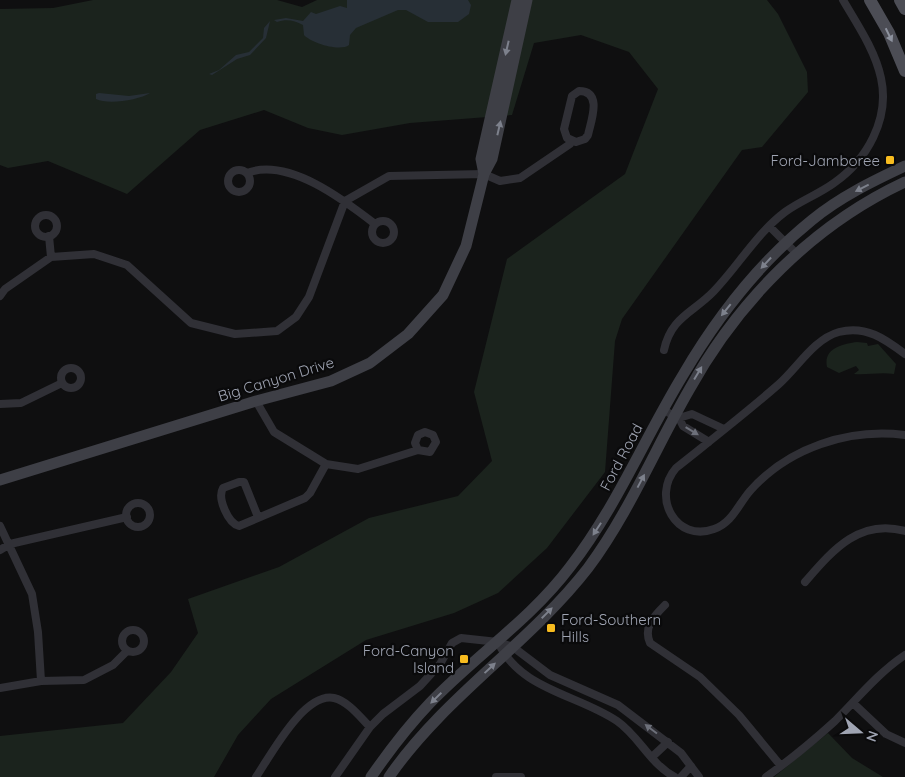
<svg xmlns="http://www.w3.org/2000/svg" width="905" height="777" viewBox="0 0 905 777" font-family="Quicksand,sans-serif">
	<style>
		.green { fill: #1b231d }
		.water { fill: #272f36 }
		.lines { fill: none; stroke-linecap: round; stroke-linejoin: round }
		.street { stroke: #303036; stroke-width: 8 }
		.secondary { stroke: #3e3f46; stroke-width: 11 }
		.primary { stroke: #4c4d55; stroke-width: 12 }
		.oneway { fill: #8e939f }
		.oneway2 { fill: #7d818c }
		.oneway3 { fill: #6d707a }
		.poi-dot { fill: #f8bc1f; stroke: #0a0a0b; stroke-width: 2 }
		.labels { text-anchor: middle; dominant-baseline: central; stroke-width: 4.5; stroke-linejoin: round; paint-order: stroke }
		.poi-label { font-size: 15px; fill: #9fa4b2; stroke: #0a0a0b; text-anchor: end }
		.street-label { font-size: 15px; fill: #9fa4b2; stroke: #0a0a0b }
	</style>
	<rect width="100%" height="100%" fill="#0f0f10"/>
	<path class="green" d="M 93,0 L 277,0 L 302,7 L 317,0 L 767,0 L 778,14 L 807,72 L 808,92 L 762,147 L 742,150 L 622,319 L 615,341 L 605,472 L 547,548 L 498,593 L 454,613 L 366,640 L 271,699 L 238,735 L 214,777 L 0,777 L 0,736 L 123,723 L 171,672 L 198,633 L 188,599 L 279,567 L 369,518 L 458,496 L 492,461 L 474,392 L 507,259 L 625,174 L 658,89 L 629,52 L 581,35 L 534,43 L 512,115 L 410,123 L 342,135 L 308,128 L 264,110 L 200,130 L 127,194 L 48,161 L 8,168 L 0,165 L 0,9 L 53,8 Z
		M 857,342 L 867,343 L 868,346 L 878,344 L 896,364 L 894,374 C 880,372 868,375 854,374 L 859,370 L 856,366 L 839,373 L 827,367 C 823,348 843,344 857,342 Z
		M 828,733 L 852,758 L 883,777 L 774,777 Z"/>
	<path class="water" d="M 347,0 L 468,0 L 471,5 L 469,14 L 458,22 L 428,22 L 406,10 L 398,10 L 356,28 L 350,35 L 349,45 C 340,52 311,43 304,35 L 303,25 C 294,20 286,19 277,22 L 274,20 L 286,18 L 303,21 L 311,12 L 316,14 L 340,6 L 347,8 Z
		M 270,21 L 266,38 L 250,55 L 237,59 L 212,75 L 209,74 L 219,70 L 236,55 L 249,52 L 263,38 L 264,28 Z
		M 99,93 L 129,96 L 150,93 C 139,100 108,105 96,99 L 96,94 Z"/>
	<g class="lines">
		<path class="street" d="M 579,91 C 603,91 591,121 588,135 L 585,139 L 576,142 L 567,138 L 564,129 L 572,96 Z
			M228 181a11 11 0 1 1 22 0a11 11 0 1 1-22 0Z
			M 247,173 C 288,157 344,200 375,224
			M35 226a11 11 0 1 1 22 0a11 11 0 1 1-22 0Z
			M372 232a11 11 0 1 1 22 0a11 11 0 1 1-22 0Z
			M 769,226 L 796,253
			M 49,236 L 51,257
			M 0,296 L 5,289 L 51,257 L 94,254 L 127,265 L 191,323 L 235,334 L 277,331 L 296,317 L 309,297 L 345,201 L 389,176 L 484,174 L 500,181 L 520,178 L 570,144 L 571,141
			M 664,350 C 671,317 693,313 714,291 C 738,266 757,233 785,212 C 800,201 819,194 834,183 C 867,160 890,119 881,78 C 875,50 857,24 843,0
			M 905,354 C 885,339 866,325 839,332 C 814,339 798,367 779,384 C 746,413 711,440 676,468 C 651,497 676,543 714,529 C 732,523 738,505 750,491 C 788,448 848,428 905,435
			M61 378a10 10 0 1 1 20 0a10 10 0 1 1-20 0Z
			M 256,401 L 274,432 L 326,464 L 358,469 L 418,450 L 430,452 L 436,442 L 433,435 L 425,432 L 418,435 L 415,443 L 418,450
			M 0,404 L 21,403 L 62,383
			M 663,410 L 679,418 L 692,414 L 724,429
			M 679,418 L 683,426 L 709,442
			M126 515a12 12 0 1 1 24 0a12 12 0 1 1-24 0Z
			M 258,517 L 244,482 L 239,482 L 223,488 C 217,498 228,523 239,526 L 305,498 L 310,493 L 326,464
			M 0,526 L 32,594 L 38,632 L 41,681
			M 0,550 L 10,544 L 127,517
			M 805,582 C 832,551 859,518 905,531
			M 665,605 C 654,616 643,627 650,643 L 700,677 L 739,715 L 781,766
			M122 641a11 11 0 1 1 22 0a11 11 0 1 1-22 0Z
			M 498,642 C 520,690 577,694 617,721 C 639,736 651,765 675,777
			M 0,688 L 41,681 L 84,680 L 113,665 L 127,651
			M 853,703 L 886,734 L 905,743
			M 652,757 L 668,742
			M 256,777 C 271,755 304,692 334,698 C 348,701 361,718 370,727
			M 335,777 L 370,727 L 383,714 L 420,686 L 440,664 L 452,643 L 461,638 L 498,642 L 513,647 L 550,675 L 618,705 L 681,753 L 699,777
			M 496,777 L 521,777
			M 681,777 L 691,766
			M 766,777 C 790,760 813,741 835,721 C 858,698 878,673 905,655"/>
		<path class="secondary" d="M 484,174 L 481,159 L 517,0
			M 0,480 L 256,401 L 331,381 L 370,363 L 408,334 L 443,295 L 466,246 L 484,174 L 492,159 L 527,0
			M 371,777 C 389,751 408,726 430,703 C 475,656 530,620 570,567 C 616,508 644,439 683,375 C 717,317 760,262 812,220 C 840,197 873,181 905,166
			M 389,777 C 444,697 529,644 588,568 C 629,513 655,449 689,390 C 738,301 813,225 905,182"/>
		<path class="primary" d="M 870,0 L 889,33 L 905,71
			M 900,0 L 905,9"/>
	</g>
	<defs><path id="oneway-solid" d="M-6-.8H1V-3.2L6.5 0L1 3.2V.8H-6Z" transform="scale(1.25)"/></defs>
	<use class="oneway" href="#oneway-solid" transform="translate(889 35) rotate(64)"/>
	<g class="oneway2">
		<use href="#oneway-solid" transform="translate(507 48) rotate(103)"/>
		<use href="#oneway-solid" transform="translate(499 128) rotate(-77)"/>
		<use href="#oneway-solid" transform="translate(862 188) rotate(153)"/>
		<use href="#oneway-solid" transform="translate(766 263) rotate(133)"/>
		<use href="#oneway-solid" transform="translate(726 310) rotate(129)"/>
		<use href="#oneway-solid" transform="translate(698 373) rotate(-59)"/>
		<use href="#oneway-solid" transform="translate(641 481) rotate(-62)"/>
		<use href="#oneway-solid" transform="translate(597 529) rotate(123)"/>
		<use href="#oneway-solid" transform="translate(547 613) rotate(-45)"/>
		<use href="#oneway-solid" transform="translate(490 668) rotate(-43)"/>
		<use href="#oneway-solid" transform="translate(436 698) rotate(136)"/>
	</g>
	<g class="oneway3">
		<use href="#oneway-solid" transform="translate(692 431) rotate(31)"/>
		<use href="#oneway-solid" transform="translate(651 729) rotate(-143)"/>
	</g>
	<g class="poi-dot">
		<rect x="885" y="155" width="10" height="10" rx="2.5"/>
		<rect x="546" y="623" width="10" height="10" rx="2.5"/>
		<rect x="459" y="654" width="10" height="10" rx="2.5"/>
	</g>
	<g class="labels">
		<g class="poi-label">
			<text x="880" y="160">Ford-Jamboree</text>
			<text x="561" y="619" text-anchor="start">Ford-Southern<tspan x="561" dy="17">Hills</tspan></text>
			<text x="454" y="650">Ford-Canyon<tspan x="454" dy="17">Island</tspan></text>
		</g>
		<g class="street-label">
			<text transform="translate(276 379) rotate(-17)">Big Canyon Drive</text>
			<text transform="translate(621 457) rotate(-62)">Ford Road</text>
		</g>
	</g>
	<g transform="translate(860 732) rotate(109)" stroke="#0a0a0b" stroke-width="4" paint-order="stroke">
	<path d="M0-4L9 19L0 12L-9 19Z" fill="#9fa4b2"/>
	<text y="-8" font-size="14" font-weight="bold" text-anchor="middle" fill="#9fa4b2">N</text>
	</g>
</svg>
